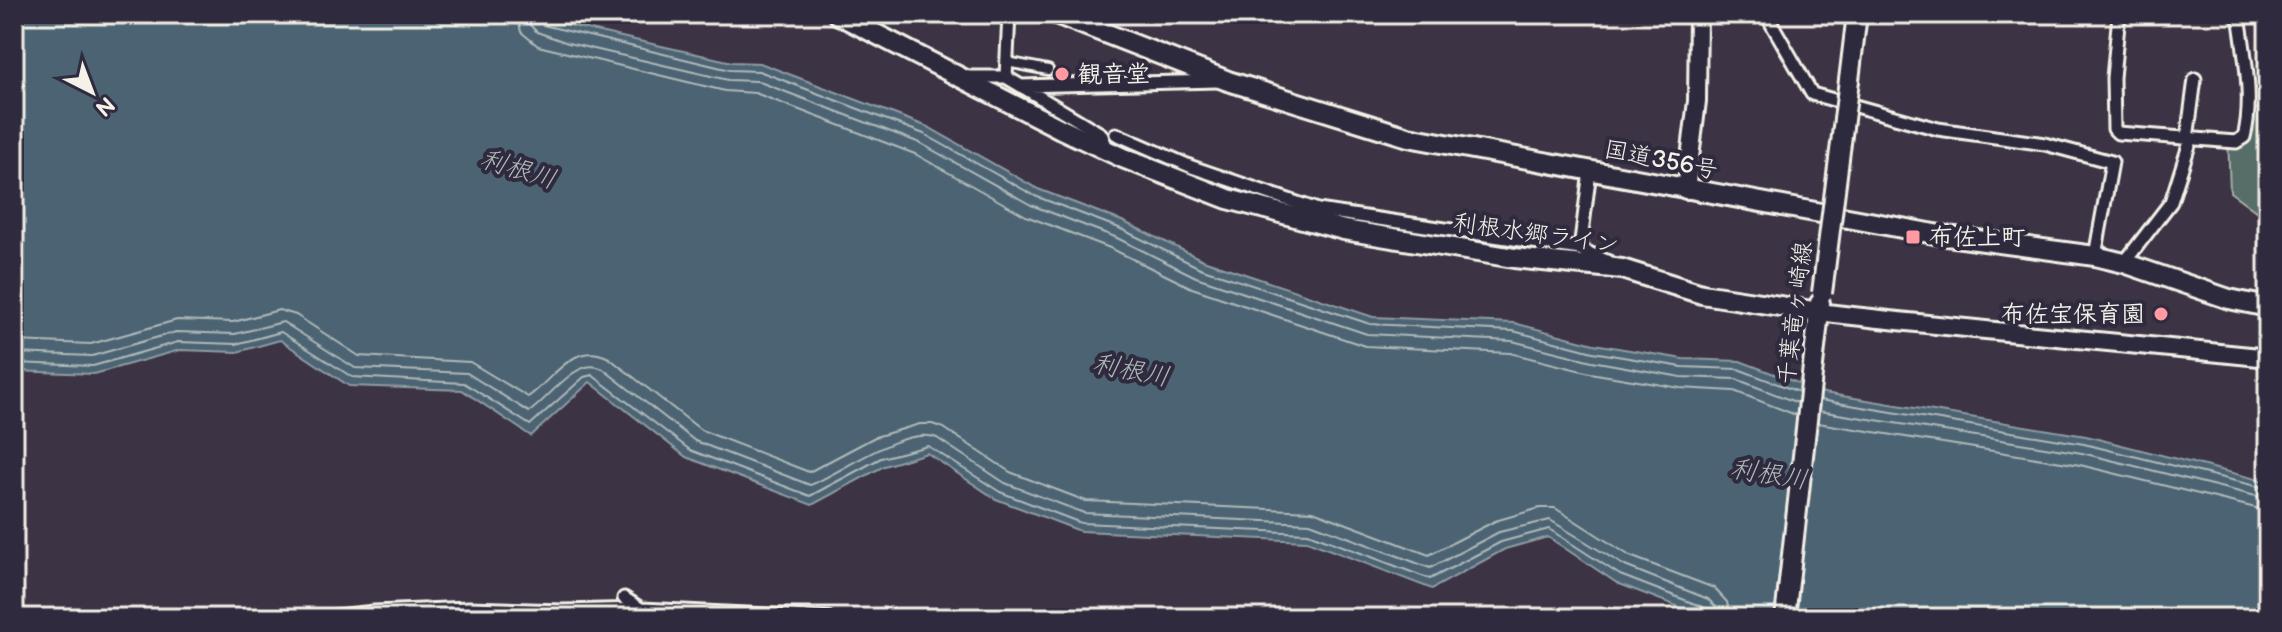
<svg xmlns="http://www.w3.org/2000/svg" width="2282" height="632" viewBox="0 0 2282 632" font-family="'Balsamiq Sans','Klee One',sans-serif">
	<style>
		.green { fill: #576d68; stroke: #a6afa8; stroke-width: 2 }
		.water { fill: #4b6473; stroke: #8f9ca2; stroke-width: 2 }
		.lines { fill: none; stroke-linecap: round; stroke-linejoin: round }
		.shore { stroke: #b0b9b9; stroke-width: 2 }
		.pedestrian-casing { stroke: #f4f1e8; stroke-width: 14 }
		.minor-casing { stroke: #f4f1e8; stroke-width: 17 }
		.secondary-casing { stroke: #f4f1e8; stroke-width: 22 }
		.primary-casing { stroke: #f4f1e8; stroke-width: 24 }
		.trunk-casing { stroke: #f4f1e8; stroke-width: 24 }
		.pedestrian { stroke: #2f2a3d; stroke-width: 8 }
		.minor { stroke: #2f2a3d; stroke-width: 11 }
		.secondary { stroke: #2f2a3d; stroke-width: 16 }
		.primary { stroke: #2f2a3d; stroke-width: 18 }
		.trunk { stroke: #2f2a3d; stroke-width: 18 }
		.primary-bridge-casing { stroke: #f4f1e8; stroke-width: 24; stroke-linecap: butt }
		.primary-bridge { stroke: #2f2a3d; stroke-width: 18 }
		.poi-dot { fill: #ff9aa2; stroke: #2f2a3d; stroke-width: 3 }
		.labels { text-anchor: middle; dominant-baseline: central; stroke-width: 8; stroke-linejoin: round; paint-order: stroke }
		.poi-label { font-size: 24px; font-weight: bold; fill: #f4f1e8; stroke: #2f2a3d; text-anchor: start }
		.street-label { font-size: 24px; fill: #f4f1e8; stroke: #2f2a3d }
		.water-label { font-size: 26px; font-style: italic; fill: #b0b9b9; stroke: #2f2a3d }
	</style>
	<rect width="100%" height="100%" fill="#3c3344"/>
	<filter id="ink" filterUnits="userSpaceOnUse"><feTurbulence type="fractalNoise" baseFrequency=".0125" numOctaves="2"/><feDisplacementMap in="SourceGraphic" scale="16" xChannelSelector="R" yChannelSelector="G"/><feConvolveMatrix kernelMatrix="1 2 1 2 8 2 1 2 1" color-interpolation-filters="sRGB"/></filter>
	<g filter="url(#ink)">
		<path class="green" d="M 2268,108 L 2268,220 L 2230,192 L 2228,138 L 2244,134 L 2247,109 Z"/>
		<path class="water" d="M 14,14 L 535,14 L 573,26 L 732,62 L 760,63 L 928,127 L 1038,189 L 1122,221 L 1203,260 L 1373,317 L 1514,323 L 1594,344 L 1683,359 L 1740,361 L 1824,393 L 2086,436 L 2268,482 L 2268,618 L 1719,618 L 1700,615 L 1617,583 L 1548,537 L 1505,549 L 1432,589 L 1307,541 L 1080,531 L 996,499 L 927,453 L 884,466 L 812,505 L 686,457 L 590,382 L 531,436 L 462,390 L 349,386 L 280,340 L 237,352 L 180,350 L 94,374 L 14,371 Z"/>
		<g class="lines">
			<path class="shore" d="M 517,14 L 521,32 L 538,46 L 725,91 L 755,93 L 915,154 L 1026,216 L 1110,248 L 1192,288 L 1365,346 L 1510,353 L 1590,373 L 1680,388 L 1734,391 L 1796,415
				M 529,14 L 530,25 L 537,32 L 568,43 L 728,80 L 757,81 L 920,143 L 1031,205 L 1115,237 L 1196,277 L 1367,334 L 1512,341 L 1592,361 L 1681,377 L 1736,379 L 1798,403
				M 539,14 L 543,25 L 730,70 L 759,71 L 924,134 L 1035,196 L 1119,228 L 1200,268 L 1370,324 L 1513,331 L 1593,352 L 1682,367 L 1738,369 L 1799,392
				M 14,341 L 91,344 L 177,320 L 233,322 L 279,310 L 296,315 L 359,356 L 470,362 L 528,397 C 553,380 574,339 609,358 L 701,430 L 809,472 L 875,437 L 920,424 L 932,424 L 944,428 L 1010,472 L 1086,501 L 1313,511 L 1429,555 L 1495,521 L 1540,508 L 1555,508 L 1630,556 L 1714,588 L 1727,602 L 1730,618
				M 14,353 L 92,356 L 176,332 L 235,334 L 283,322 L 355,368 L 467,373 L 529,412 C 549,399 577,355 603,369 L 695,441 L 810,485 C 841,473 904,425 937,438 L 1005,483 L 1084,513 L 1310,523 L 1430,568 L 1499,532 L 1550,520 L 1625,566 L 1708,599 L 1716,607 L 1718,618
				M 14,363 L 93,366 L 178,342 L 236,344 L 281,332 L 352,377 L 464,383 L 530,425 L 584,377 L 592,375 L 690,450 L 810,496 L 881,458 L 928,446 L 1000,492 L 1081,523 L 1308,533 L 1430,579 L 1501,542 L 1549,529 L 1620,575 L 1703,607 L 1708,618
				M 1820,400 L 2084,444 L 2268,489
				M 1819,411 L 2082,453 L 2268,499
				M 1818,423 L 2080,465 L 2268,511"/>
			<g class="pedestrian-casing">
				<path id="pedestrian" d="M 1007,62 L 1048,70"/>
			</g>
			<g class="minor-casing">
				<path id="minor" d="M 1766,14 L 1812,94 L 1938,129 L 2045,144 L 2112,162 L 2095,256
					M 2119,14 L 2113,78 L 2114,129 L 2118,133 L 2236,142 L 2244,137 C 2254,99 2244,53 2239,14
					M 967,77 L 1006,77 L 1101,134 L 1108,150
					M 1006,77 L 1009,14
					M 1021,86 L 1217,81
					M 1116,134 L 1192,167 L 1318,210 L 1580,249 L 1611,263
					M 2187,139 L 2195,79
					M 1580,249 L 1590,171
					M 2124,263 L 2171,202 L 2191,139
					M 624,598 L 655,618
					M 318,618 L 374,612 L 469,608 L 562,611 L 642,609 L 828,618"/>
			</g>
			<g class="secondary-casing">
				<path id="secondary" d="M 1686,190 L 1697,101 L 1698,14
					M 1819,312 C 1968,330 2118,342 2268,358"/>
			</g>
			<g class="primary-casing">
				<path id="primary" d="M 837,14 L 1061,129 L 1123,158 L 1228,199 L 1344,230 L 1514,258 L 1622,269 L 1702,294 L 1819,312
					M 1849,80 L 1857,14
					M 1785,618 L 1820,303"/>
			</g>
			<g class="trunk-casing">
				<path id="trunk" d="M 1056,14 L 1228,81 L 1408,137 L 1940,235 L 2095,256 L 2124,263 L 2229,299 L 2268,307"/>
			</g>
			<use href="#pedestrian" class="pedestrian"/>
			<use href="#minor" class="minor"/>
			<use href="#secondary" class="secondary"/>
			<use href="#primary" class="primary"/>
			<use href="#trunk" class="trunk"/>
			<g class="primary-bridge-casing">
				<path id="primary-bridge" d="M 1822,293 L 1849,80"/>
			</g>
			<use href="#primary-bridge" class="primary-bridge"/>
		</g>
	</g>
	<g class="poi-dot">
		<circle cx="1062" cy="74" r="8"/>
		<rect x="1905" y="229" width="16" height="16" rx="4"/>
		<circle cx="2161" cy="314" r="8"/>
	</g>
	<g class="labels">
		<g class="poi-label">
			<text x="1078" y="74">観音堂</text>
			<text x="1929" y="237">布佐上町</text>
			<text x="2145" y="314" text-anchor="end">布佐宝保育園</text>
		</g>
		<g class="street-label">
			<text transform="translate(1661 160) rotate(11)">国道356号</text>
			<text transform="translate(1536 234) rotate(8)">利根水郷ライン</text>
			<text transform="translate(1795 313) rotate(-83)">千葉竜ヶ崎線</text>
		</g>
		<g class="water-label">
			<text transform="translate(518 170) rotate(17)">利根川</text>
			<text transform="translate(1131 371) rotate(11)">利根川</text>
			<text transform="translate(1769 475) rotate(9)">利根川</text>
		</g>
	</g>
	<rect width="2282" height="632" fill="none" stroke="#2f2a3d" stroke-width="48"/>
	<rect x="24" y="24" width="2234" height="584" fill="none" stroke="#f4f1e8" stroke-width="3" filter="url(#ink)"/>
	<g transform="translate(92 92) rotate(138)" stroke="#2f2a3d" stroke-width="6" paint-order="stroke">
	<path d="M0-6L14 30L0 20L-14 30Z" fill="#f4f1e8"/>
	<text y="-12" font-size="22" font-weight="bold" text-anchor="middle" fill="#f4f1e8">N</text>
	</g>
</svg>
